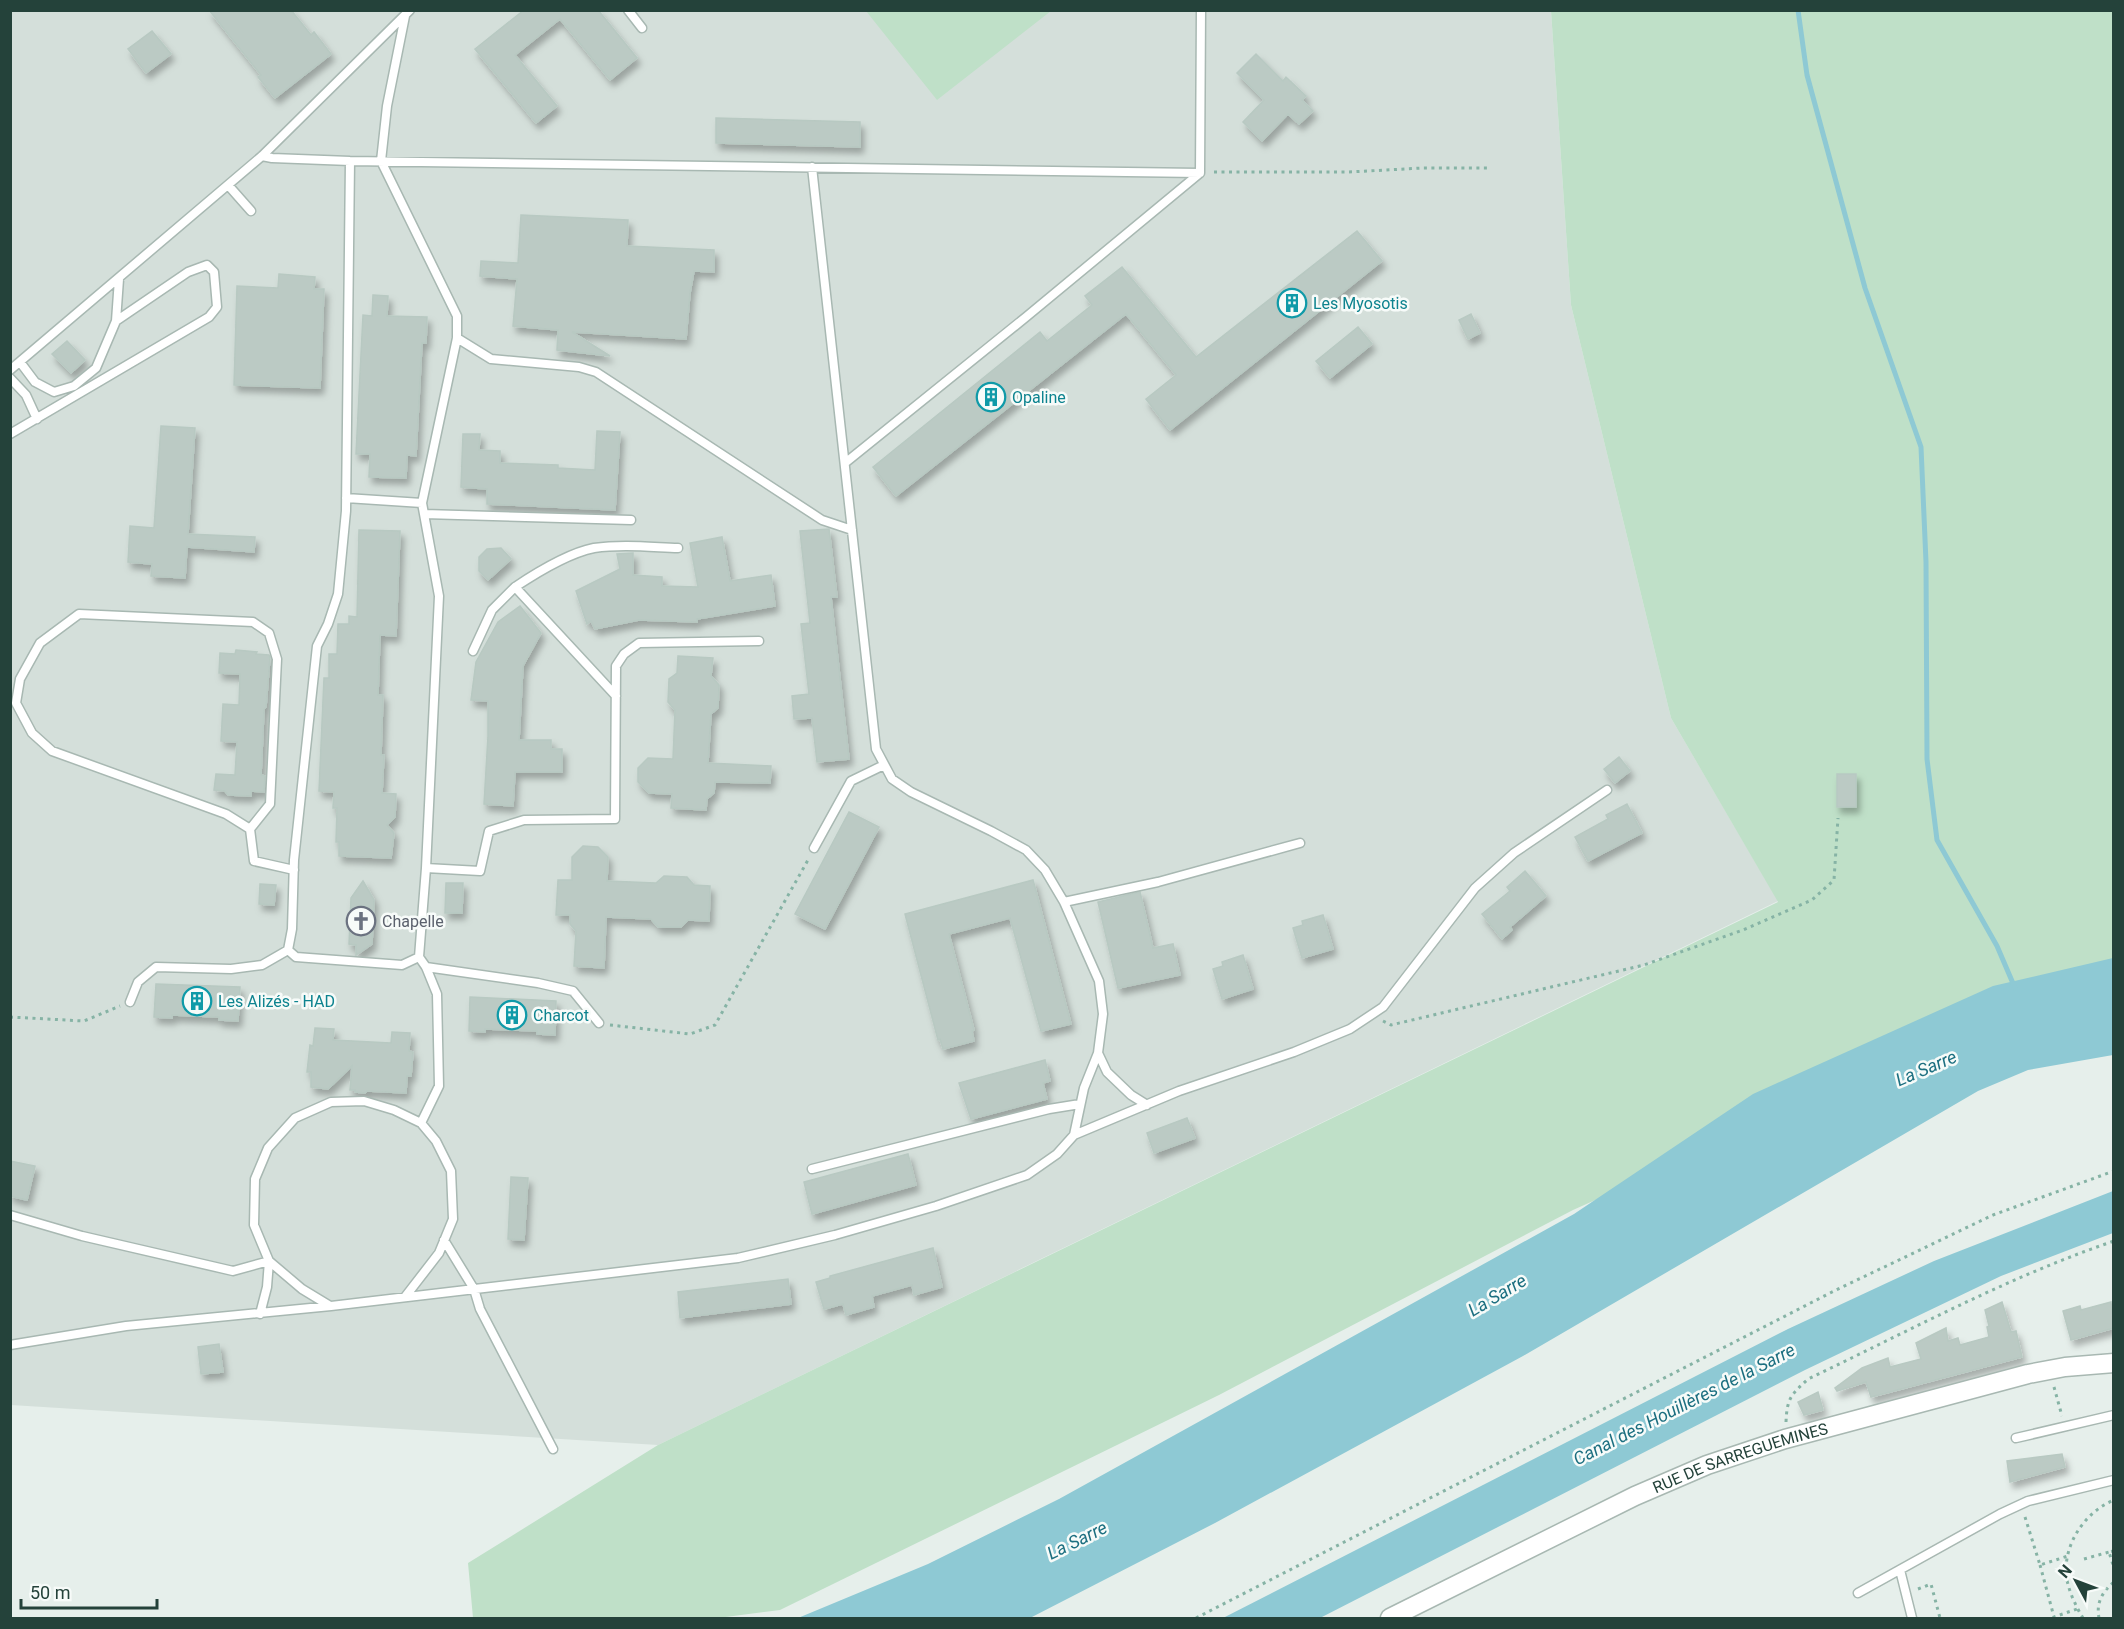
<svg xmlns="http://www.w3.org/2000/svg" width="2124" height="1629" viewBox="0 0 2124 1629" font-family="Roboto,sans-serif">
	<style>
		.built { fill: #d4dfda }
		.green { fill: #bfe0c8 }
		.water { fill: #8ec9d4 }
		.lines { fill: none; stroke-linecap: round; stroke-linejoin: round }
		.stream { stroke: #8ec9d4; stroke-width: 5 }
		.building { fill: #bbcac4; stroke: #b8c9c2; stroke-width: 1.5; filter: url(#shadow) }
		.service-casing { stroke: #a8b8b2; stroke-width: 11 }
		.tertiary-casing { stroke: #a8b8b2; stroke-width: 21 }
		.path { stroke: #86b3a5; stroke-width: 3; stroke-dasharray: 3 4.5; stroke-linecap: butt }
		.service { stroke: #fff; stroke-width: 8 }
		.tertiary { stroke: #fff; stroke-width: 18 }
		.labels { text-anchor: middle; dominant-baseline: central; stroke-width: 5; stroke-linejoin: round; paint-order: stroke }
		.culture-label { font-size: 16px; fill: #0d838f; stroke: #f7fbf9; text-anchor: start }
		.worship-label { font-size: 16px; fill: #5b616d; stroke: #f7fbf9; text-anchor: start }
		.street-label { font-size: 16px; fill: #24423a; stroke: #f7fbf9 }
		.water-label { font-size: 18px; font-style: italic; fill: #1c6f80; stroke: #f7fbf9 }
	</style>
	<defs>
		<filter id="shadow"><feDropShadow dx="3.5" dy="6" stdDeviation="3" flood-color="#0004"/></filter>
	</defs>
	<rect width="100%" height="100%" fill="#e6efeb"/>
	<path class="built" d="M 10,11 L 1551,11 L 1571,305 L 1671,718 L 1778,901 L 658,1445 L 11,1405 Z"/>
	<path class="green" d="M 866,11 L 1051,11 L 937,100 Z
		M 1551,11 L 2113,11 L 2113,969 L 1573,1210 L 1219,1395 L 780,1610 L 718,1618 L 473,1618 L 468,1563 L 658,1445 L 1778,902 L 1671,718 L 1571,305 Z"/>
	<path class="water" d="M 2113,958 L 2113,1055 L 2028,1070 L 1978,1091 L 1523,1356 L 1215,1523 L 1030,1618 L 798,1618 L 928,1564 L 1059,1499 L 1574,1214 L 1753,1094 L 1993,986 Z
		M 2113,1191 L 2113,1233 L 2001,1276 L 1805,1370 L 1320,1618 L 1223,1618 L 1788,1329 L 1934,1261 Z"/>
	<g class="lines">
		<path class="stream" d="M 1798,10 L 1807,75 L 1865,288 L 1921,447 L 1926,562 L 1927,759 L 1937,840 L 1997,946 L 2015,988"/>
	</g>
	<path class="building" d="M 209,10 L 291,10 L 311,35 L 314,32 L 331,54 L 275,98 L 258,77 L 261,75 Z
		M 524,10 L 598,10 L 637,58 L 610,80 L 560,19 L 515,55 L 557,106 L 536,123 L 475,49 Z
		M 152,31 L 171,54 L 146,73 L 128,49 Z
		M 1256,54 L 1283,81 L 1286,77 L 1306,96 L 1302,100 L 1313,111 L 1299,124 L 1288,114 L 1262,141 L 1243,122 L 1264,100 L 1237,73 Z
		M 716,118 L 860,122 L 860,147 L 716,143 Z
		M 521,215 L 628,220 L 627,246 L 714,250 L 714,272 L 694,271 L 690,293 L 686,339 L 572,332 L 610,356 L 557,350 L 558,330 L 513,326 L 517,279 L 480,276 L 481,261 L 518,263 Z
		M 1357,231 L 1382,261 L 1170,430 L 1146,399 L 1176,375 L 1126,314 L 896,496 L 873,467 L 1040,332 L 1047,341 L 1092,305 L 1085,296 L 1122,267 L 1196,357 Z
		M 279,274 L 315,277 L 314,289 L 324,289 L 320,388 L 234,385 L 237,286 L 278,288 Z
		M 373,295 L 388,296 L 387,316 L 427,317 L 426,343 L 422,343 L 416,456 L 407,455 L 406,478 L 369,477 L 370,454 L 356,454 L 363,315 L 372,316 Z
		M 1471,314 L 1480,333 L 1468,339 L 1459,320 Z
		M 1358,327 L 1372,344 L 1330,378 L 1316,361 Z
		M 67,341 L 85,360 L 71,373 L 52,354 Z
		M 161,426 L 195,428 L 188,534 L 255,537 L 254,552 L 187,547 L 185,578 L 151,576 L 152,564 L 128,562 L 130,526 L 154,528 Z
		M 597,431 L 620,432 L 615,510 L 487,504 L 487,489 L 461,487 L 463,434 L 480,434 L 479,450 L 500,451 L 500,463 L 558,465 L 558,468 L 595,470 Z
		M 829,529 L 837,597 L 831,597 L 849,759 L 817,762 L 812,718 L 794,719 L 792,696 L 809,694 L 801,624 L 810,623 L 800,531 Z
		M 359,530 L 400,531 L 396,636 L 380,635 L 378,695 L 383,695 L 381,755 L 384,755 L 382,793 L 396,794 L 395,817 L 387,825 L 394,833 L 391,858 L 339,856 L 339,842 L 336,842 L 337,808 L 333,808 L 334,792 L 319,791 L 324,678 L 329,678 L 329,654 L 337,654 L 338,624 L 349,624 L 349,616 L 357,617 Z
		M 722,537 L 730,581 L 771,575 L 775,606 L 697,619 L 697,622 L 639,620 L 595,629 L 591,621 L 587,624 L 576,591 L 620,569 L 617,554 L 633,553 L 633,575 L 662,577 L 662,586 L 698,587 L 690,543 Z
		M 501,548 L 511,559 L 488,580 L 479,571 L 479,557 L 487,549 Z
		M 520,606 L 541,633 L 523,666 L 519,740 L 551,740 L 551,749 L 562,749 L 562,772 L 515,772 L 513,806 L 484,804 L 488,736 L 488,701 L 471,700 L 476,662 L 498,622 Z
		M 236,650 L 257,652 L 256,654 L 269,655 L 270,657 L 266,707 L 264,709 L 261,775 L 265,776 L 264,792 L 251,791 L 251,796 L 228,795 L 225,791 L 214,790 L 216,774 L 235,775 L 237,742 L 221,741 L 223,704 L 239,705 L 240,674 L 219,673 L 220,653 L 235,654 Z
		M 678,656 L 713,658 L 711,676 L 719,685 L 718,708 L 711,714 L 708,763 L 771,766 L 770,783 L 715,782 L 714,793 L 707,799 L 706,810 L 671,808 L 672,794 L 649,793 L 638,782 L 638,768 L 648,758 L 673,759 L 675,710 L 668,702 L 669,679 L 677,673 Z
		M 1619,757 L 1630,771 L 1615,783 L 1604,769 Z
		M 1837,774 L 1856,774 L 1856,807 L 1837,807 Z
		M 1627,804 L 1642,833 L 1588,861 L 1575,837 L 1608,819 L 1606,815 Z
		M 849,812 L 879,827 L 825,929 L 795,914 Z
		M 583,846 L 598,847 L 608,857 L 607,881 L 656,883 L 664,876 L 687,877 L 694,885 L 710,886 L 709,921 L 688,920 L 681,927 L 658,927 L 651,919 L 606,917 L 604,968 L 574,966 L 576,931 L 570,924 L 570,915 L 556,915 L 558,880 L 572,880 L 572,857 Z
		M 1525,871 L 1546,896 L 1510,927 L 1512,930 L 1502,939 L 1482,914 L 1510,891 L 1507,887 Z
		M 1033,880 L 1071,1024 L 1041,1031 L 1010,918 L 949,934 L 974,1030 L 972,1031 L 974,1041 L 943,1049 L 940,1039 L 938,1040 L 905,914 Z
		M 363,881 L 374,900 L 372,944 L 356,955 L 356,945 L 349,944 L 351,898 Z
		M 446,883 L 463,883 L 462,913 L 445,913 Z
		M 260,884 L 276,885 L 274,905 L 259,904 Z
		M 1140,892 L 1153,948 L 1173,944 L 1180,975 L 1118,988 L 1098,902 Z
		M 1323,915 L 1333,949 L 1302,958 L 1293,928 L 1303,925 L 1302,921 Z
		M 1243,955 L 1253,989 L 1222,999 L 1213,969 L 1223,966 L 1222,962 Z
		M 156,984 L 240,987 L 238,1021 L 219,1020 L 219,1017 L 172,1015 L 172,1018 L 154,1017 Z
		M 470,997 L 556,1001 L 555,1035 L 537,1034 L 537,1031 L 485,1029 L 485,1032 L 469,1031 Z
		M 315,1028 L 334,1029 L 333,1040 L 391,1043 L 392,1032 L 410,1033 L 409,1051 L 413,1052 L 411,1076 L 407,1076 L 406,1093 L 367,1091 L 365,1093 L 355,1092 L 355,1090 L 350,1090 L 352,1066 L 328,1089 L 311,1087 L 311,1072 L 307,1072 L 310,1045 L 313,1046 Z
		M 1045,1060 L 1050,1081 L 1043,1083 L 1047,1099 L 971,1119 L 959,1083 Z
		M 1187,1118 L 1195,1138 L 1154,1153 L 1147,1133 Z
		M 908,1154 L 916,1185 L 812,1214 L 804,1182 Z
		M 10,1161 L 35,1166 L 27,1200 L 10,1196 Z
		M 511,1177 L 528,1178 L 524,1240 L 508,1239 Z
		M 933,1248 L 942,1287 L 914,1295 L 912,1285 L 872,1296 L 874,1307 L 846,1315 L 843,1304 L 824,1309 L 816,1282 L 830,1278 L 830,1276 Z
		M 788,1279 L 791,1304 L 680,1318 L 678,1292 Z
		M 2002,1302 L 2011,1332 L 2016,1331 L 2022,1357 L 1871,1397 L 1866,1382 L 1837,1391 L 1835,1388 L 1862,1368 L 1888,1358 L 1890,1367 L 1921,1359 L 1916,1343 L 1946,1328 L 1948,1341 L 1958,1338 L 1960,1345 L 1989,1337 L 1987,1327 L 1989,1326 L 1985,1310 Z
		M 2111,1302 L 2114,1328 L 2071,1340 L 2063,1311 L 2080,1306 L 2081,1310 Z
		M 219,1344 L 223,1372 L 201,1374 L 198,1347 Z
		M 1818,1392 L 1823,1410 L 1804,1415 L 1798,1402 Z
		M 2062,1454 L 2065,1467 L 2010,1482 L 2007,1461 Z"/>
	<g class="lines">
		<g class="service-casing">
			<path id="service" d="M 628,10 L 642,28
				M 405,16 L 387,106 L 381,161 L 457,316 L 457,338 L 422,503 L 439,596 L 426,868 L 419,957 L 426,967 L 437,994 L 439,1086 L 421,1123
				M 262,156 L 272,158 L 350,161 L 1200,173
				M 812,167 L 876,749 L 892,779 L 911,792 L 991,831 L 1026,850 L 1045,870 L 1064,902 L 1099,981 L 1103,1014 L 1098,1053 L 1107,1072 L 1131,1095 L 1147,1105
				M 228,185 L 251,211
				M 116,321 L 119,279
				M 457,338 L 491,359 L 579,367 L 596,372 L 822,520 L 852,530
				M 10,370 L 262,156 L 410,10
				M 10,378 L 26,395 L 37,419
				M 10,434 L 209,317 L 217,307 L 214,272 L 207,265 L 188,272 L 116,321 L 96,368 L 74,386 L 54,392 L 35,382 L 20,362
				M 845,463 L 1026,317 L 1200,173 L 1201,10
				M 346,498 L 422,503
				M 424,514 L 631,520
				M 473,651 L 492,610 L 515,587
				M 616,696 L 515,587 C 536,573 569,553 594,548 C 622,544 650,547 678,548
				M 250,829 L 270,804 L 277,659 L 269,633 L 253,622 L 79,614 L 40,643 L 20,679 L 16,703 L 32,733 L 52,751 L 226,814 L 250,829 L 254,861 L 294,870
				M 814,848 L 851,781 L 884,765
				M 426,868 L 480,871 L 489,831 L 524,820 L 615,819 L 616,666 L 624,654 L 639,643 L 759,641
				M 1064,902 L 1158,882 L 1300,843
				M 288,950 L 296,957 L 402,965 L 419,957
				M 426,967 L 538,983 L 573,991 L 599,1023
				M 130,1002 L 138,982 L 156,967 L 231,969 L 262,965 L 288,950 L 292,929 L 294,860 L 317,646 L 328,624 L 338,594 L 346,511 L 350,161
				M 1074,1135 L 1084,1088 L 1098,1053
				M 812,1169 L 1049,1109 L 1080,1104
				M 10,1215 L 82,1236 L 233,1271 L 269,1261 L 267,1287 L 260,1314
				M 444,1240 L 474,1289 L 480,1309 L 553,1449
				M 330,1306 L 302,1289 L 269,1261 L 254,1225 L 255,1179 L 268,1148 L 295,1118 L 331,1102 L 364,1101 L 394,1110 L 421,1123 L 436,1141 L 451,1171 L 453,1219 L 439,1253 L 405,1297
				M 10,1345 L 126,1326 L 331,1306 L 738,1258 L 835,1235 L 936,1206 L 1027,1175 L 1057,1154 L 1074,1135 L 1179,1091 L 1294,1052 L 1350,1029 L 1383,1007 L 1475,888 L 1514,853 L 1607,790
				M 2016,1438 L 2114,1415
				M 1900,1570 L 1912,1618
				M 1858,1593 L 2000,1514 L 2028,1501 L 2114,1480"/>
		</g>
		<g class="tertiary-casing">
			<g id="tertiary">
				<path id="s1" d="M 1390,1618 L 1635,1496 L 1707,1465 L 1785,1439 L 2028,1374 L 2065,1367 L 2114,1363"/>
			</g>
		</g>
		<path class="path" d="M 1214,172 L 1349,172 L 1423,168 L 1490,168
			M 10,1017 L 84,1021 L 120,1006
			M 1383,1021 L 1391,1025 L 1644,965 L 1743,930 L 1812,900 L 1834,880 L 1838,818
			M 610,1025 L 690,1034 L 715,1025 L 808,860
			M 2054,1387 L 2062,1416
			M 1786,1422 C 1787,1398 1791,1395 1808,1379 C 1909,1331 2008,1277 2114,1241
			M 2025,1517 L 2040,1565 L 2068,1556
			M 2114,1551 L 2109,1552 L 2114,1568
			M 2084,1559 L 2109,1552
			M 2040,1565 L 2054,1617 L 2077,1609
			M 1918,1589 L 1931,1584 L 1940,1618
			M 1196,1618 L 1834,1291 L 1993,1215 L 2114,1171
			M 2083,1618 C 2075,1605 2066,1586 2066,1570 C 2066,1540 2087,1511 2114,1500
			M 2099,1618 C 2096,1603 2102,1592 2114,1582"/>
		<use href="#service" class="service"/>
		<use href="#tertiary" class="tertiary"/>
	</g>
	<defs>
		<g id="building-ring" transform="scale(1.5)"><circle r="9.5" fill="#f7fbf9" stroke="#0f9aa8" stroke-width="1.5"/><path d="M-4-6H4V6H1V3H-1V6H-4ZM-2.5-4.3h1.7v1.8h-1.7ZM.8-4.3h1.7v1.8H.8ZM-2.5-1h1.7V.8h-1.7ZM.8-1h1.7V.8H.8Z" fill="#0f9aa8"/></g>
		<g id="church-ring" transform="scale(1.5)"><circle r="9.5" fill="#f7fbf9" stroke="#6b7280" stroke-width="1.5"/><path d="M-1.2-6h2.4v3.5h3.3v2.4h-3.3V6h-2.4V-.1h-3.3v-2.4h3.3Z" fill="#6b7280"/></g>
	</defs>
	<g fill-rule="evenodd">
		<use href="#building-ring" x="1292" y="303"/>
		<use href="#building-ring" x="991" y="397"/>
		<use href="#church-ring" x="361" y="921"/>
		<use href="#building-ring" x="197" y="1001"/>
		<use href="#building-ring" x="512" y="1015"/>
	</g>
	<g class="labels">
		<g class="culture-label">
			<text x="1313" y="303">Les Myosotis</text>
			<text x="1012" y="397">Opaline</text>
			<text x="218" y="1001">Les Alizés - HAD</text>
			<text x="533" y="1015">Charcot</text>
		</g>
		<g class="worship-label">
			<text x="382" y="921">Chapelle</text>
		</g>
		<g class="street-label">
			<text stroke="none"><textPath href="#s1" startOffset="386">RUE DE SARREGUEMINES</textPath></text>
		</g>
		<g class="water-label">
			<text transform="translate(1926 1068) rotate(-23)">La Sarre</text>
			<text transform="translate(1497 1295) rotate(-31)">La Sarre</text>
			<text transform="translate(1684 1404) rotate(-27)">Canal des Houillères de la Sarre</text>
			<text transform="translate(1077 1540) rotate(-26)">La Sarre</text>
		</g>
	</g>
	<rect width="2124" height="1629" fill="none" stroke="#24423a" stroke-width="24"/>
	<g transform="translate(2076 1581) rotate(311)" stroke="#f7fbf9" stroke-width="4.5" paint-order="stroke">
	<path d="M0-4.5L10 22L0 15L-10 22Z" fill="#24423a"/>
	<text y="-9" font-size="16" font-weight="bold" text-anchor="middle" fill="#24423a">N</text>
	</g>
	<path d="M21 1599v9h136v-9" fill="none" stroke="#24423a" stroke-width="3"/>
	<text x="30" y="1599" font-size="18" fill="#24423a" stroke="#f7fbf9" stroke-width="4.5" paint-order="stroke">50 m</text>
</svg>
